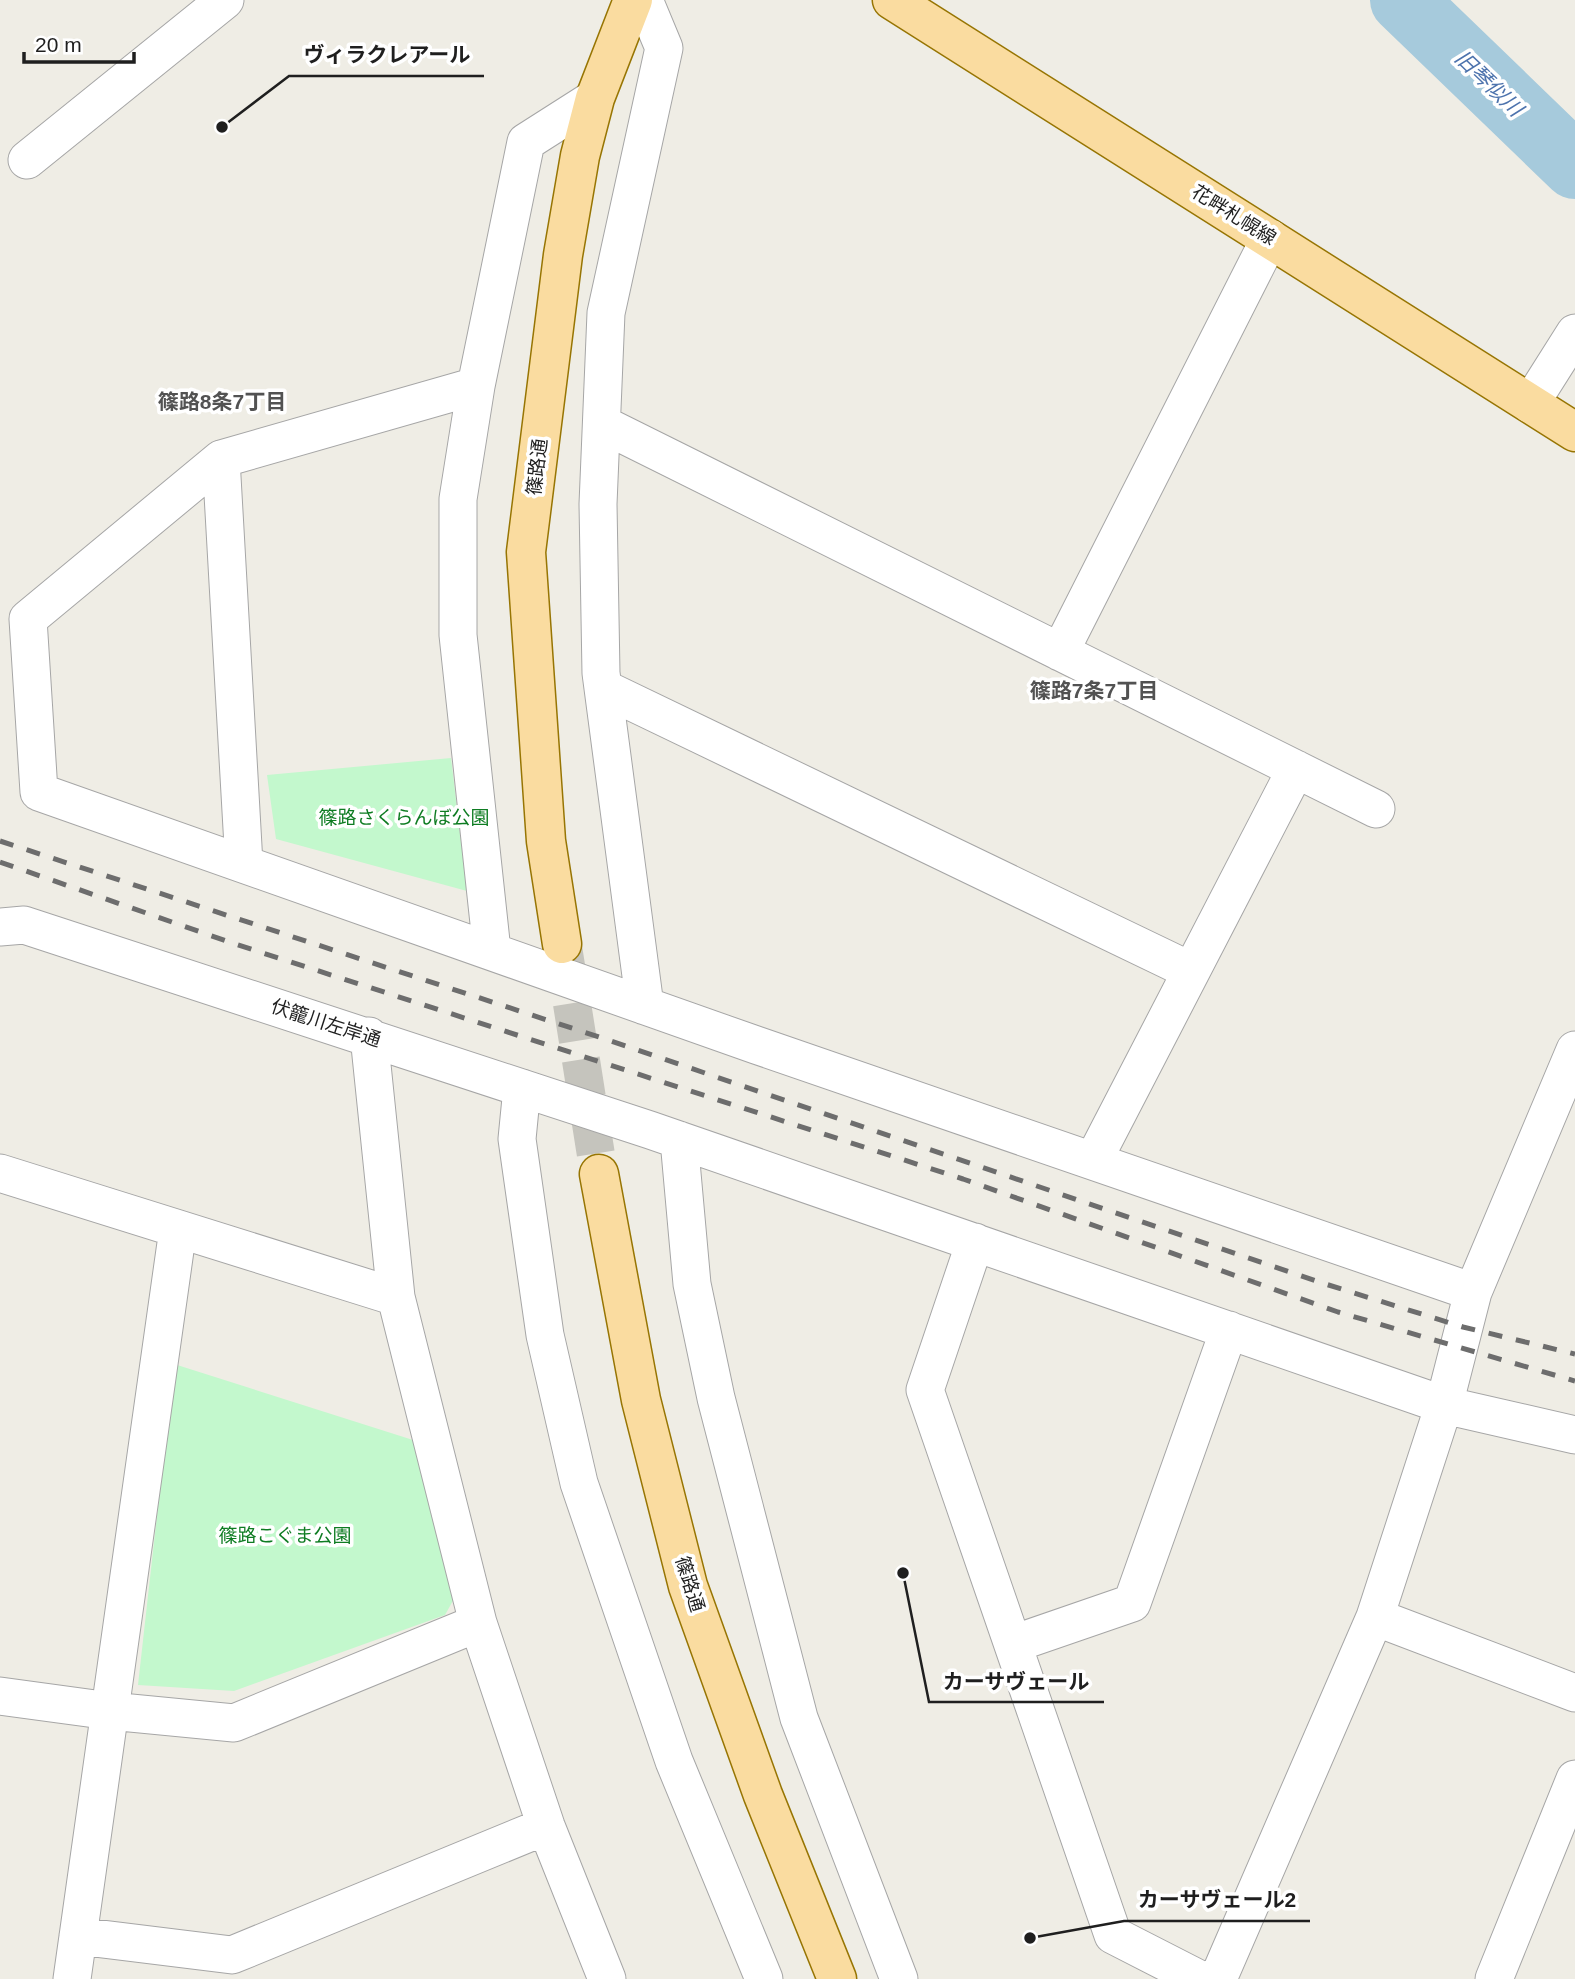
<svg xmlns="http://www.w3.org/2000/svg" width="1575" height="1979" viewBox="0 0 1575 1979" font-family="Helvetica,'Noto Sans JP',sans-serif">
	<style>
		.park { fill: #c3f8cd }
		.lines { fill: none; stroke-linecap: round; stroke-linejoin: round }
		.river { stroke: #a6cadc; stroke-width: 66 }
		.major-tunnel { stroke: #c5c4bd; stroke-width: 38; stroke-dasharray: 38 19; stroke-linecap: butt }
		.minor-casing { stroke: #a6a6a6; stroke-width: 39 }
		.major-casing { stroke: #977503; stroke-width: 41 }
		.minor { stroke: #fff; stroke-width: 37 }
		.major { stroke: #fadca0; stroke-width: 38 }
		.rail { stroke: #6d6d6d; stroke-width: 5; stroke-dasharray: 14 14; stroke-linecap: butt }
		.labels { text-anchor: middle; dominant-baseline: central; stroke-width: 7; stroke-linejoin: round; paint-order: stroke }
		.street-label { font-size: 19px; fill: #1f1f1f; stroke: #fff }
		.park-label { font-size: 19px; fill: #0e7c22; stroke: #fff }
		.water-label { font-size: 21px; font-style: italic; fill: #4d73ad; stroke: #fff }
		.neighbourhood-label { font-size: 21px; font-weight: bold; fill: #525252; stroke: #fff }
		.leader { fill: none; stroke: #1f1f1f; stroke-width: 2.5 }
		.callout-dot { fill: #1f1f1f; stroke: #fff; stroke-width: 2.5 }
		.callout-label { font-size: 21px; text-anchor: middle; font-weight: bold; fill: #1f1f1f; stroke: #fff; stroke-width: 7; stroke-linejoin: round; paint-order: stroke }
	</style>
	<rect width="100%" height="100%" fill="#efede5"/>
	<path class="park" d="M 451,758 L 467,891 L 276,839 L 267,775 Z
		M 174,1364 L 413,1440 L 455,1597 L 445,1615 L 234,1691 L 138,1685 Z"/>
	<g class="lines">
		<path class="river" d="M 1403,0 L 1575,166"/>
		<path class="major-tunnel" d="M 563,947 L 599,1174"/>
		<g class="minor-casing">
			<path id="minor" d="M 644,0 L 664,48 L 606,313 L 598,504 L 601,673 L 645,1006
				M 27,160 L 225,0
				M 476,386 L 221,459 L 28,619 L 39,792 L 756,1045 L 1473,1292
				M 1530,404 L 1575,333
				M 602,424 L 1376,809
				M 221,459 L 244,864
				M 1060,652 L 1270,238
				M 603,688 L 1191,971
				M 0,927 L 24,925 L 650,1130 L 1444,1405 L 1375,1617 L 1218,1979
				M 492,951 L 458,635 L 458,499 L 476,386 L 526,142 L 595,98
				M 369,1036 L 396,1297 L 478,1623 L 546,1826 L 607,1979
				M 1575,1050 L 1473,1292 L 1444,1405 L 1575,1435
				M 522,1088 L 517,1139 L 545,1335 L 579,1483 L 674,1761 L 764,1979
				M 679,1140 L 692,1284 L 716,1398 L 799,1718 L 899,1979
				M 1093,1161 L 1296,769
				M 0,1173 L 396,1297
				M 975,1242 L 925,1390 L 1113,1935 L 1199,1979
				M 1375,1617 L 1575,1693
				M 1013,1644 L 1132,1603 L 1229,1330
				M 0,1696 L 110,1711 L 234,1723 L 478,1623
				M 78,1936 L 232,1955 L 546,1826
				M 72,1979 L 178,1229
				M 1494,1979 L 1575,1779"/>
		</g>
		<g class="major-casing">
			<path id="major" d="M 892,0 L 1575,432
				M 562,944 L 546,841 L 526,552 L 563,255 L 580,156 L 595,98 L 633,0
				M 599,1174 L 641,1400 L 688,1586 L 763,1795 L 837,1979"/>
		</g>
		<use href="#minor" class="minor"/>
		<use href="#major" class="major"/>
		<path class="rail" d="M 0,841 L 599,1037 L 1319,1282 L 1463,1327 L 1575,1354
			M 0,862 L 232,943 L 963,1179 L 1338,1312 L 1575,1381"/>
	</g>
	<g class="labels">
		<g class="street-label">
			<text transform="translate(1234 215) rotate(32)">花畔札幌線</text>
			<text transform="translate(537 467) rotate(-83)">篠路通</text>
			<text transform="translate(326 1023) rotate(18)">伏籠川左岸通</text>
			<text transform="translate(690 1584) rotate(73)">篠路通</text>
		</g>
		<g class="park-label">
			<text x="404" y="817">篠路さくらんぼ公園</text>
			<text x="285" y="1535">篠路こぐま公園</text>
		</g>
		<g class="water-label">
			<text transform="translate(1489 83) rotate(44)">旧琴似川</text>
		</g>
		<g class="neighbourhood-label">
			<text x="222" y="401">篠路8条7丁目</text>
			<text x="1094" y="690">篠路7条7丁目</text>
		</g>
	</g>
	<path class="leader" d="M222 127L289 76H484M903 1573L929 1702H1104M1030 1938L1124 1921H1310"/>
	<g class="callout-dot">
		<circle cx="222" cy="127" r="7"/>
		<circle cx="903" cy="1573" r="7"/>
		<circle cx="1030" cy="1938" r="7"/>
	</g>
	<g class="callout-label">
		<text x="387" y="62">ヴィラクレアール</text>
		<text x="1016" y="1689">カーサヴェール</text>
		<text x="1217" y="1907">カーサヴェール2</text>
	</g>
	<path d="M24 52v10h110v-10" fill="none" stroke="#1f1f1f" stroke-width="3.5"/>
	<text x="35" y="52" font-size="21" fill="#1f1f1f" stroke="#ffffff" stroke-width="5" paint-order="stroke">20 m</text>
</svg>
